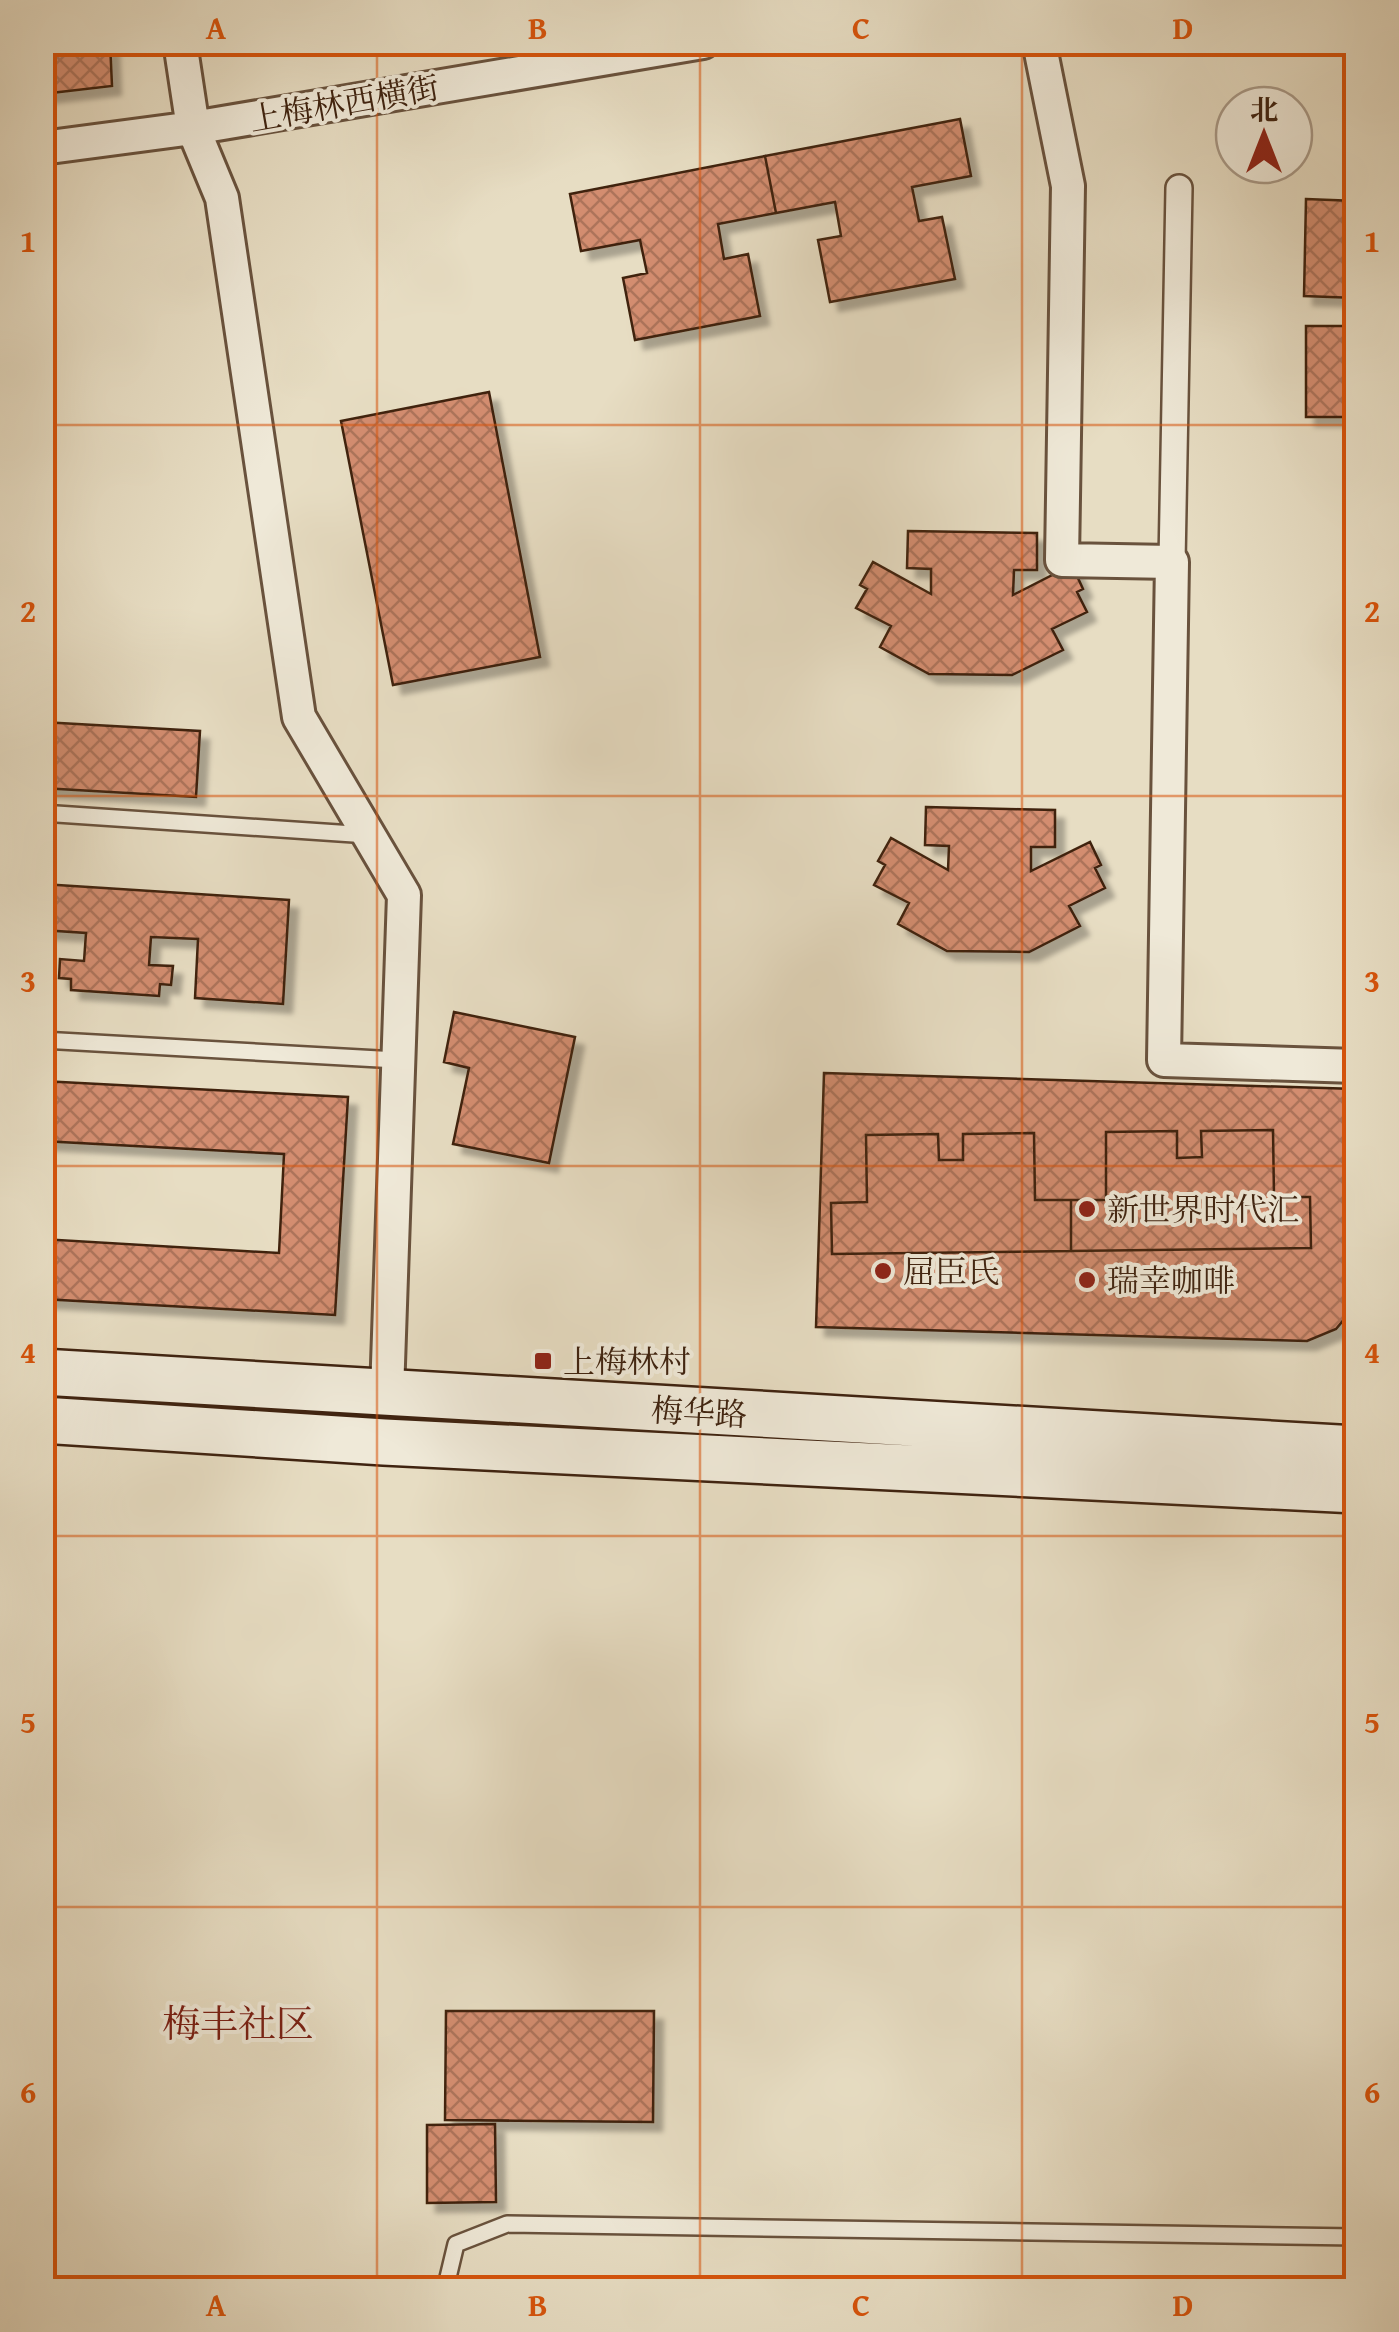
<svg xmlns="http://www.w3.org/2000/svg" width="1399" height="2332" viewBox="0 0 1399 2332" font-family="'Gentium Book Plus','Noto Serif SC',serif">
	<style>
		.building { fill: url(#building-cross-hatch); stroke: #3f2310; stroke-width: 2.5; filter: url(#shadow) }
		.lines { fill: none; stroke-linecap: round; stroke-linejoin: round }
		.service-casing { stroke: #69523d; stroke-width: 20 }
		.pedestrian-casing { stroke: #69523d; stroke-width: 30 }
		.minor-casing { stroke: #69523d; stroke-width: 38 }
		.secondary-casing { stroke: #3f2310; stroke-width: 50 }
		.service { stroke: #efe9d8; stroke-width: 15 }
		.pedestrian { stroke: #efe9d8; stroke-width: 25 }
		.minor { stroke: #efe9d8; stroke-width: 32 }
		.secondary { stroke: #efe9d8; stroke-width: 45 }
		.grid { fill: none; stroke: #d7540c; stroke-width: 2.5; stroke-opacity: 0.55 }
		.poi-dot { fill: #8f2418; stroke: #efe9d8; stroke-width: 4 }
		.labels { text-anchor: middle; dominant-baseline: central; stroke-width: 8; stroke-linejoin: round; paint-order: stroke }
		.street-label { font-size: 32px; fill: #3f2310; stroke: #efe9d8 }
		.poi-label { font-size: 32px; fill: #3f2310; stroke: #efe9d8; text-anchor: start }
		.quarter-label { font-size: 38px; fill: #7a1f14; stroke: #efe9d8 }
		.neatline { fill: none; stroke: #d7540c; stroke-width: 4 }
		.grid-label { font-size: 32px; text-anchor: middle; font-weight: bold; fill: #d7540c }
	</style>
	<defs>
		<pattern id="building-cross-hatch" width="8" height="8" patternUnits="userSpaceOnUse" patternTransform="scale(2.5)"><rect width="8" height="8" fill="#d38d6f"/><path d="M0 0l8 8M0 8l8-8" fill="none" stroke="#ad735a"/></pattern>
		<filter id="shadow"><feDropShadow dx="9" dy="9" stdDeviation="2.5" flood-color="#0004"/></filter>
	</defs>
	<rect width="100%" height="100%" fill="#e7ddc3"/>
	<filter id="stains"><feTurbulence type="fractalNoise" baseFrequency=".002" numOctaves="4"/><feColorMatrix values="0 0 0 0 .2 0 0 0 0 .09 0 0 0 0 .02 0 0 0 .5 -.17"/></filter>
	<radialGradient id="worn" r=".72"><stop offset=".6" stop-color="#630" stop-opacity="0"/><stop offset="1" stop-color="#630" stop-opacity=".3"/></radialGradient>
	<path class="building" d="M 52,42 L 110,42 L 112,86 L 42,94 L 42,51 L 52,50 Z
		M 960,119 L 971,176 L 912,187 L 919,221 L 942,217 L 955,279 L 830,302 L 818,240 L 841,236 L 835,202 L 776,213 L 765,156 Z
		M 765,156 L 776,213 L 718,224 L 724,259 L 748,254 L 760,316 L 635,340 L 623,278 L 647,273 L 640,240 L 581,251 L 570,194 Z
		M 1306,199 L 1356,201 L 1356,298 L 1304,296 Z
		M 1306,326 L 1356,326 L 1356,417 L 1306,417 Z
		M 489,392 L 540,657 L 393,685 L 341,421 Z
		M 908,531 L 1037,533 L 1037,570 L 1014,570 L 1013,595 L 1072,565 L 1083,589 L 1077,592 L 1087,612 L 1052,629 L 1063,650 L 1012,675 L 929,674 L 880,647 L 891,626 L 856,608 L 867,589 L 860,585 L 873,562 L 931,594 L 931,569 L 907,568 Z
		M 42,722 L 200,731 L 196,797 L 42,788 Z
		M 926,807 L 1055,810 L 1055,847 L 1031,847 L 1031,871 L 1090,842 L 1101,865 L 1095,868 L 1105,888 L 1069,906 L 1080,926 L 1029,952 L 947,951 L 898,924 L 909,903 L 874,885 L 885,865 L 878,861 L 891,838 L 948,870 L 949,846 L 925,845 Z
		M 42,884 L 289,900 L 283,1004 L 195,998 L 198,939 L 151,937 L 149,965 L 173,966 L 171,985 L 160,984 L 159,996 L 71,990 L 71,979 L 59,978 L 60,959 L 84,961 L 86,933 L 42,930 Z
		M 454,1012 L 575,1037 L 549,1163 L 453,1144 L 469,1068 L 444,1062 Z
		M 824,1073 L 1356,1089 L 1351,1303 L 1346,1317 L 1336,1329 L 1307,1341 L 816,1327 Z
		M 42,1081 L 348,1097 L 335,1315 L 42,1299 L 42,1239 L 279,1253 L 284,1154 L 42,1141 Z
		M 1273,1130 L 1274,1197 L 1310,1197 L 1311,1248 L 1071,1251 L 1071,1200 L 1106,1200 L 1106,1132 L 1177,1131 L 1177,1158 L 1202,1157 L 1201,1131 Z
		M 1034,1133 L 1035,1200 L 1071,1200 L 1071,1251 L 832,1254 L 831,1203 L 867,1202 L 866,1135 L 938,1134 L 939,1160 L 963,1160 L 963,1134 Z
		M 446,2011 L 654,2011 L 653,2122 L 445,2120 Z
		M 495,2124 L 496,2202 L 427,2203 L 427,2125 Z
		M 508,2281 L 1311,2288 L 1311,2290 L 508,2290 Z"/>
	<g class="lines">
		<g class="service-casing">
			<path id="service" d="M 42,813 L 368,835
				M 42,1040 L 397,1060
				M 445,2290 L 456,2244 L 507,2224 L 1356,2237"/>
		</g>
		<g class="pedestrian-casing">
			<path id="pedestrian" d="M 1172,562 L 1179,188"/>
		</g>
		<g class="minor-casing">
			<path id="minor" d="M 180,42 L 193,128 L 222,198 L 299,717 L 404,895 L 387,1393
				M 1039,42 L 1068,186 L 1062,560 L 1172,562 L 1164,1060 L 1356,1066
				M 42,148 L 193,128 L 703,42"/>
		</g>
		<g class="secondary-casing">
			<path id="secondary" d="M 42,1372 L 1356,1449
				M 42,1420 L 384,1442 L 1356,1490"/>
		</g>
		<use href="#service" class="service"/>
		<use href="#pedestrian" class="pedestrian"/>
		<use href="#minor" class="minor"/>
		<use href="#secondary" class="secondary"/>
	</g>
	<path class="grid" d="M 377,42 L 377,2290M 700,42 L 700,2290M 1022,42 L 1022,2290M 42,425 L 1356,425M 42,796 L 1356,796M 42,1166 L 1356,1166M 42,1536 L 1356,1536M 42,1907 L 1356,1907"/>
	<g class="poi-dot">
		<circle cx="1087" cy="1209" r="10"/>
		<circle cx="883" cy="1271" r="10"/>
		<circle cx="1087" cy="1280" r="10"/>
		<rect x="533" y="1351" width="20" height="20" rx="5"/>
	</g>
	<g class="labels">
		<g class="street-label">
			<text transform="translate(344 103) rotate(-10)">上梅林西横街</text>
			<text transform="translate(699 1412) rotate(3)">梅华路</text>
		</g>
		<g class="poi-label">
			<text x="1107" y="1209">新世界时代汇</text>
			<text x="903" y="1271">屈臣氏</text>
			<text x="1107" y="1280">瑞幸咖啡</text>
			<text x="563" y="1361">上梅林村</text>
		</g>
		<g class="quarter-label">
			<text x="238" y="2023">梅丰社区</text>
		</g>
	</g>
	<rect width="1399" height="2332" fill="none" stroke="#e7ddc3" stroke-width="110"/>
	<g transform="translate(1264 135)"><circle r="48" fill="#efe9d8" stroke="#a99a88" stroke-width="2.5"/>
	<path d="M0-8L18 38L0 25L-18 38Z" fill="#8f2418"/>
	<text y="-15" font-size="28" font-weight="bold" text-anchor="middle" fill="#3f2310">北</text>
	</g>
	<rect x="55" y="55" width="1289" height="2222" class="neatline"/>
	<g class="grid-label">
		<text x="216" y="39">A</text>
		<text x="538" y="39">B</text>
		<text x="861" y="39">C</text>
		<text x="1183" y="39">D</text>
		<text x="28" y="252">1</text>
		<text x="1372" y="252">1</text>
		<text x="28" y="622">2</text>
		<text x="1372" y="622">2</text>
		<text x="28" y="992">3</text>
		<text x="1372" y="992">3</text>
		<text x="28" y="1363">4</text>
		<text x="1372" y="1363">4</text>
		<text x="28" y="1733">5</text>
		<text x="1372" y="1733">5</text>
		<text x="28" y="2103">6</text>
		<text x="1372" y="2103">6</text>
		<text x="216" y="2316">A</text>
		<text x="538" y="2316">B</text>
		<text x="861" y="2316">C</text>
		<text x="1183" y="2316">D</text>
	</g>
	<rect width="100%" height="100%" filter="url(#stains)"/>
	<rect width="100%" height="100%" fill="url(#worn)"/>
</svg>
